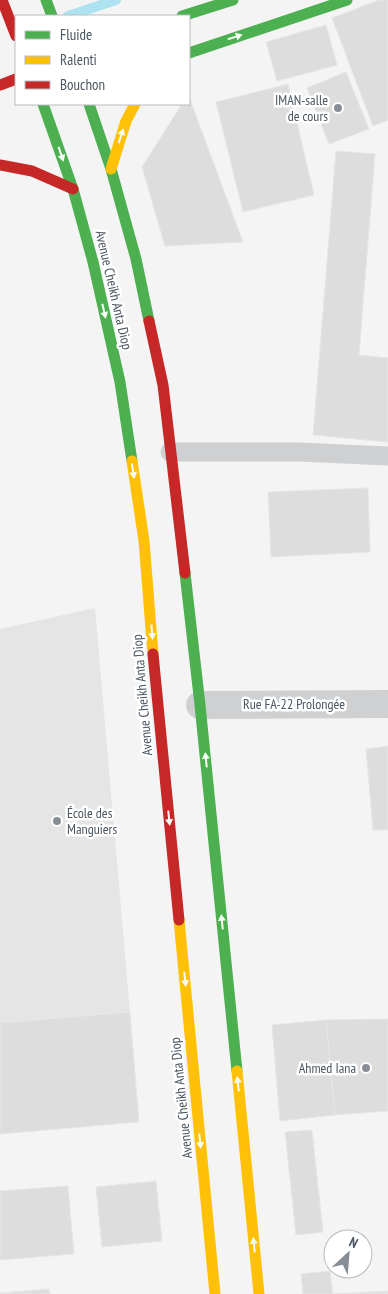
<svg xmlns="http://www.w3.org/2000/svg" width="388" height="1294" viewBox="0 0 388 1294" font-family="'PT Sans Narrow',sans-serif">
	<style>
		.education { fill: #e6e5e6 }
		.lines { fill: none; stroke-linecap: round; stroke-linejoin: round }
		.stream { stroke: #aee2f0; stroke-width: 10 }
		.building { fill: #ddddde; stroke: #e5e6e7 }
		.lane { stroke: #ced0d2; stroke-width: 19 }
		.street { stroke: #ced0d2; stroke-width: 28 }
		.fast { stroke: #4caf50; stroke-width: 11 }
		.slow { stroke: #ffc107; stroke-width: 11 }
		.jam { stroke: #c62828; stroke-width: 11 }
		.oneway { fill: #f6fbf6 }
		.poi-dot { fill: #868d94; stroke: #fff; stroke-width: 2 }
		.labels { text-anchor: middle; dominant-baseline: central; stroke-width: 5; stroke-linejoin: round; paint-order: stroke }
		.poi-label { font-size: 14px; fill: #4a5661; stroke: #fff; text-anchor: end }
		.street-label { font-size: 14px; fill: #4a5661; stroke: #fff }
	</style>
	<rect width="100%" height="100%" fill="#f4f4f4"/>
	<path class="education" d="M 95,608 L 130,1012 L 0,1023 L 0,629 Z"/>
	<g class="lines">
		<path class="stream" d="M 68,16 L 116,0"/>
	</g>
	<path class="building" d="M 379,0 L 388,0 L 388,120 L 373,126 L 332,18 Z
		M 326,25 L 337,65 L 277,81 L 266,42 Z
		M 346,72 L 369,129 L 329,144 L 307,88 Z
		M 288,84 L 314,195 L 243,212 L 216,102 Z
		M 189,97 L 243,242 L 165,246 L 142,167 L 182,104 L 189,104 Z
		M 336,151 L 375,154 L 359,355 L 388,358 L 388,442 L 313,435 Z
		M 368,488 L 370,552 L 271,557 L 268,492 Z
		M 388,746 L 388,830 L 373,830 L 366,749 Z
		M 130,1012 L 139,1122 L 0,1134 L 0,1023 Z
		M 388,1019 L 388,1111 L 335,1115 L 326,1020 Z
		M 326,1020 L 335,1115 L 280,1121 L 272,1025 Z
		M 312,1130 L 323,1232 L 296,1235 L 285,1132 Z
		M 156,1181 L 162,1241 L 102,1247 L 96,1187 Z
		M 68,1186 L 74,1254 L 0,1260 L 0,1191 Z
		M 330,1271 L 333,1294 L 303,1294 L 301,1274 Z
		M 49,1289 L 50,1294 L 0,1294 L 0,1293 Z
		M 388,1291 L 388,1294 L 333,1294 Z"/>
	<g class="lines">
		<path class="lane" d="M 170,452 L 300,452 L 388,456"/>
		<path class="street" d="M 200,705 L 388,704"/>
		<path class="fast" d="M 46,0 L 52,16
			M 182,16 L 233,0
			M 189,53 L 347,0
			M 43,104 L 73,189 L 93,262 L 120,382 L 132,461
			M 89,104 L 111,169 L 136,259 L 149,321
			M 185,573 L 200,705 L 237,1071"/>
		<path class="slow" d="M 111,169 L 126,121 L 135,104
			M 132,461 L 144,541 L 153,654
			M 179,920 L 215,1294
			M 237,1071 L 259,1294"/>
		<path class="jam" d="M 2,0 L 16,36
			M 0,85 L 16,79
			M 0,165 L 32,171 L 73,189
			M 149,321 L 163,385 L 185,573
			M 153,654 L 179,920"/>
	</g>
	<defs><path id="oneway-solid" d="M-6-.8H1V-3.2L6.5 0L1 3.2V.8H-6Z" transform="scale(1.25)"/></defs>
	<g class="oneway">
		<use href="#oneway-solid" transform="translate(235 37) rotate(-18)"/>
		<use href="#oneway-solid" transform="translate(121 136) rotate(-72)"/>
		<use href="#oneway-solid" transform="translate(61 154) rotate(71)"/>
		<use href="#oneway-solid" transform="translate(104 311) rotate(77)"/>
		<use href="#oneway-solid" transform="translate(133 471) rotate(81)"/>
		<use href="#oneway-solid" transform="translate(152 632) rotate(85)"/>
		<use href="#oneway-solid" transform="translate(206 760) rotate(-96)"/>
		<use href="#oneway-solid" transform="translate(169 818) rotate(84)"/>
		<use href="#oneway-solid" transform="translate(222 922) rotate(-96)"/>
		<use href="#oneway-solid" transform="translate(185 979) rotate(84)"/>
		<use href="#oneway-solid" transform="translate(238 1084) rotate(-96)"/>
		<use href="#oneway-solid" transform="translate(200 1141) rotate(84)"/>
		<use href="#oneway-solid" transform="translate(254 1245) rotate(-96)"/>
	</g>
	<g class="poi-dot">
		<circle cx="338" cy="108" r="5"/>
		<circle cx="57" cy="821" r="5"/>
		<circle cx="366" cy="1068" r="5"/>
	</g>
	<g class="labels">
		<g class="poi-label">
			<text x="328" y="100">IMAN-salle<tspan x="328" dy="16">de cours</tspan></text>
			<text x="67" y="813" text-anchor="start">École des<tspan x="67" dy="16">Manguiers</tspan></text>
			<text x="356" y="1068">Ahmed Iana</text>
		</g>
		<g class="street-label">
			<text transform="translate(114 290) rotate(77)">Avenue Cheikh Anta Diop</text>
			<text transform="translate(142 695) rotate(-95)">Avenue Cheikh Anta Diop</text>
			<text x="294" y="704">Rue FA-22 Prolongée</text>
			<text transform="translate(181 1098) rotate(-96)">Avenue Cheikh Anta Diop</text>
		</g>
	</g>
	<rect x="15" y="15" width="175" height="90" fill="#ffffff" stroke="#b7bbc0"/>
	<rect x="25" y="31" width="25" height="8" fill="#4caf50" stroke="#b7bbc0"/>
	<text x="60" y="40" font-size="15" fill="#4a5661">Fluide</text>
	<rect x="25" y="56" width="25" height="8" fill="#ffc107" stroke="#b7bbc0"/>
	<text x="60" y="65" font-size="15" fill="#4a5661">Ralenti</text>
	<rect x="25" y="81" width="25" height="8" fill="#c62828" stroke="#b7bbc0"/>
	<text x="60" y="90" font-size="15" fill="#4a5661">Bouchon</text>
	<g transform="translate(348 1254) rotate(26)"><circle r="24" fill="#ffffff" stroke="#b7bbc0"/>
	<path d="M0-4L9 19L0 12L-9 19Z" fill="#868d94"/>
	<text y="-8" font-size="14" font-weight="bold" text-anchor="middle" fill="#4a5661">N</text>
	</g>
</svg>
